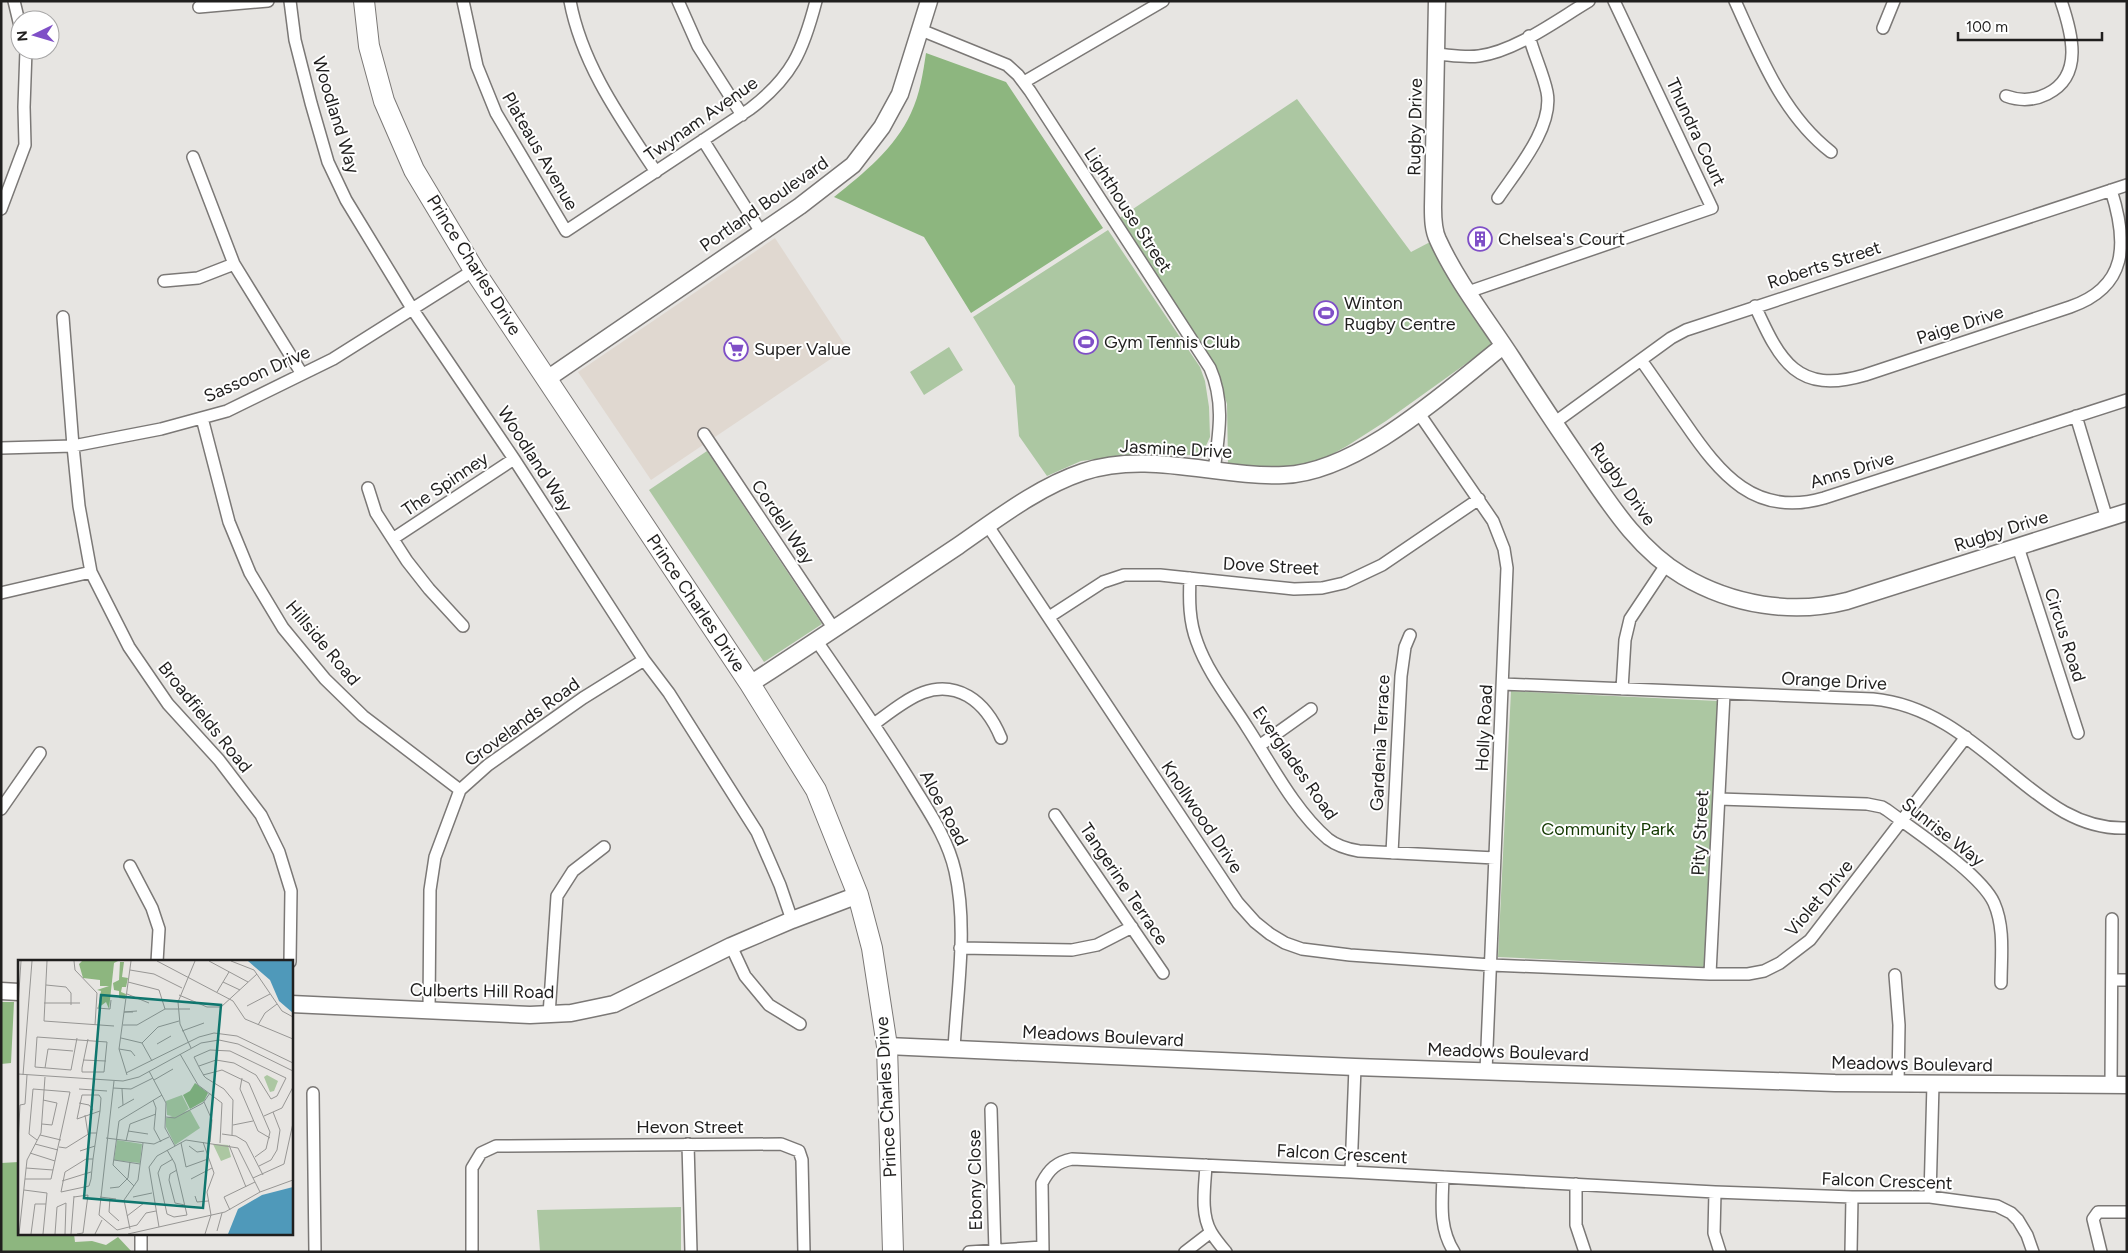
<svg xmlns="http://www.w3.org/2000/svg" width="2128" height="1253" viewBox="0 0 2128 1253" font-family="Figtree,sans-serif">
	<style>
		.built { fill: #e0d8d0 }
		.green { fill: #acc7a2 }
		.forest { fill: #8db67f }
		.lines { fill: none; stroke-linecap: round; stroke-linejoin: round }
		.street-casing { stroke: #7b7876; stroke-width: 14 }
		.secondary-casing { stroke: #7b7876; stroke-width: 19 }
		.highway-casing { stroke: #7b7876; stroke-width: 22 }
		.street { stroke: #fff; stroke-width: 11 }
		.secondary { stroke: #fff; stroke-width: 16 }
		.highway { stroke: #fff; stroke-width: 20 }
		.labels { text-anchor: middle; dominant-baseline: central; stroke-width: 4; stroke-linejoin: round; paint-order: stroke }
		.street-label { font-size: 18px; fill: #201f1e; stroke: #fff }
		.poi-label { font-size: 18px; fill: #201f1e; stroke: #fff; text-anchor: start }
		.park-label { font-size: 18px; fill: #133900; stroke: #fff }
		.inset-road { fill: none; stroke: #979694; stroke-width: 1 }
		.view { fill: #0f766e; fill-opacity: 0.15; stroke: #0f766e; stroke-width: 2.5 }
		.inset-edge { fill: none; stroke: #201f1e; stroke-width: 2.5 }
	</style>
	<rect width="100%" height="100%" fill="#e7e5e2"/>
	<path class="built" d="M 775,238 L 847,348 L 651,480 L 578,372 Z"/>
	<path class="green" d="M 1297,99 L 1411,252 L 1432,241 L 1451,280 L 1492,345 L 1386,421 L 1347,446 L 1316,463 L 1279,468 L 1228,464 L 1227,404 L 1216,368 L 1118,219 Z
		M 1108,230 L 1200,367 L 1205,381 L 1209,407 L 1210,437 L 1205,448 L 1195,455 L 1138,454 L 1081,461 L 1047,476 L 1019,436 L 1015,386 L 973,317 Z
		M 949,347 L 963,370 L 924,395 L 910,372 Z
		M 707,451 L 822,624 L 764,662 L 649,490 Z
		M 1511,691 L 1718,701 L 1705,967 L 1498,957 Z
		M 681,1207 L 681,1252 L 540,1252 L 537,1210 Z"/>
	<path class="forest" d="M 926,53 L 1006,82 L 1103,228 L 971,313 L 924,237 L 834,197 C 864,173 895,148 911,113 C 920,94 923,73 926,53 Z
		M 1,1002 L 14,1002 L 11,1063 L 1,1064 Z
		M 19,1162 L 19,1234 L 74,1234 L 75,1242 L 92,1241 L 106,1245 L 118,1237 L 132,1252 L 1,1252 L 1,1163 Z"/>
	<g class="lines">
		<g class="street-casing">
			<path id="street" d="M 14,1 L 20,26
				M 290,1 L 295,40 L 311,103 L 328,162 L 346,200 L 413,310 L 514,459 L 644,660 L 669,693 L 757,832 L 780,885 L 792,920
				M 463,1 L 477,66 L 496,113 L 566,231 L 750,109 C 792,77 803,51 816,1
				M 570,1 C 582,65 621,119 656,172
				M 678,1 L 698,46 L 742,115
				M 1735,1 C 1760,56 1783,115 1831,152
				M 199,7 L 268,1
				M 1883,28 L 1894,1
				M 921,30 L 1007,65 L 1018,75 L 1030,91 L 1210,368 C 1225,402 1219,434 1214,470
				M 1436,54 C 1450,55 1465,58 1479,56 C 1516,51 1557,20 1589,1
				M 1024,82 L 1163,1
				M 2006,96 C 2020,101 2033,101 2047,94 C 2084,76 2072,33 2061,1
				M 703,140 L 761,232
				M 193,157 L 234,264 L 302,374
				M 1498,198 C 1516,171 1554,127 1547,92 C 1543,73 1534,55 1529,36
				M 1,209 L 25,145 L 24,107 L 26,50
				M 164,281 L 198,278 L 234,264
				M 1468,292 L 1712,208 L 1614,1
				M 1755,306 C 1780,361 1797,395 1865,375 L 2070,307 C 2128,287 2128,243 2111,190
				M 63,317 L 73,446 L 79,506 L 91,572 L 129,647 L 168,704 L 219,760 L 261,815 L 279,852 L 291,891 L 290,962
				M 1641,360 C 1656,381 1670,402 1685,423 C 1720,474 1755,518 1824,498 L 2127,400
				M 1418,412 L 1493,521 L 1504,549 L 1507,568 L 1486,1071
				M 2076,416 L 2107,519
				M 202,418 L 229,522 L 250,573 L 283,628 L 325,679 L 363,716 L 460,790
				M 1554,423 L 1671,338 L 1686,330 L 2127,185
				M 704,434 L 834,629
				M 1,448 L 73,446 L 161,429 L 227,411 L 333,359 L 474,270
				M 368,488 L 376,513 L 407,561 L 429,589 L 463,626
				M 988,526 L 1238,903 L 1255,922 L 1270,934 L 1285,943 L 1302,949 L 1350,955 L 1491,965 L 1710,974 L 1748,974 L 1764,971 L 1780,963 L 1810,940 L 1966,737
				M 394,538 L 514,459
				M 2018,547 L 2078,733
				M 1190,578 C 1189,600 1189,621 1197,642 C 1208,673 1230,700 1247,727 C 1271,764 1295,811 1328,839 C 1337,846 1347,849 1359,851 L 1495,858
				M 1,593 L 91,572
				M 1049,617 L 1103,582 L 1124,575 L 1160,575 L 1294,589 L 1322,588 L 1344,583 L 1382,565 L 1479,499
				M 816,640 C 850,689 884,738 915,789 C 931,815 948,840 955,871 C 968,928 957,991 954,1049
				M 1503,684 L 1873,699 C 1929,704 1971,740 2012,774 C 2046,802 2080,830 2127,828
				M 1622,689 L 1625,640 L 1630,619 L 1666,565
				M 874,724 C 903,703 932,676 968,696 C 985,706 994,721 1001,738
				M 1259,746 L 1311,709
				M 1719,799 L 1867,804 L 1882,807 L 1887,810 C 1915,831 1981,874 1994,903 C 2005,928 2001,957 2001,983
				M 1,809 L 40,753
				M 1055,815 L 1163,973
				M 1392,853 L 1401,676 L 1405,647 L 1410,635
				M 130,866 L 152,908 L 159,929 L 157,962
				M 731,946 L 745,976 L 769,1005 L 800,1024
				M 960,948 L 1072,950 L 1097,945 L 1132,927
				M 1710,974 L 1724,694
				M 1895,975 L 1899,1025 L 1898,1084
				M 2112,980 L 2127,980
				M 429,1011 L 430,890 L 435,857 L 460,790 L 488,765 L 583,698 L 644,660
				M 549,1015 L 557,896 L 573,871 L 604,847
				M 2111,1085 L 2112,919
				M 313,1093 L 315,1252
				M 991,1109 L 995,1252
				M 688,1144 L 691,1252
				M 1206,1165 C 1205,1186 1200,1213 1211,1232 C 1215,1239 1221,1246 1226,1252
				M 1351,1172 L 1355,1067
				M 1443,1177 C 1442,1204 1439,1228 1454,1252
				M 1576,1184 L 1576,1225 L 1585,1252
				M 1715,1192 L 1714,1233 L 1720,1252
				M 1930,1197 L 1933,1084
				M 141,1234 L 141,1252
				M 472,1252 L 472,1168 L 481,1153 L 496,1146 L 781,1144 L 799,1151 L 802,1160 L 804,1252
				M 969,1252 L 1042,1247
				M 1043,1252 L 1042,1183 C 1049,1169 1057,1162 1072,1159 L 1351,1172 L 1715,1192 L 1852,1197 L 1930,1197 L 1997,1206 L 2011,1213 L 2018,1220 L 2027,1235 L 2033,1252
				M 1185,1252 L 1211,1232
				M 1851,1252 L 1852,1197
				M 2101,1252 L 2093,1219 L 2098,1212 L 2127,1212"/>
		</g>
		<g class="secondary-casing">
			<path id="secondary" d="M 1437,1 L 1433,207 C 1433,218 1433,230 1438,240 C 1456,280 1488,321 1512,358 C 1535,394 1559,430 1583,465 C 1611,506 1639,550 1683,576 C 1732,605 1792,615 1847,601 L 2127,512
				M 547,379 L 800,206 L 853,165 L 882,127 L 900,94 L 929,1
				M 750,684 C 820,639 889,592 958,546 C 997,519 1038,487 1083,472 C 1149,450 1218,478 1284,475 C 1359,472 1447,390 1503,346
				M 1,991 L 19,992
				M 291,1004 L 530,1015 L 571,1013 L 614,1004 L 731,946 L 792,920 L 858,895
				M 887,1046 L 1355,1067 L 1835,1083 L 2127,1085"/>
		</g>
		<g class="highway-casing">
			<path id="highway" d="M 364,1 L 369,46 L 384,101 L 414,170 L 474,270 L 750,684 L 816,790 L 858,895 L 872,948 L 887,1046 L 893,1252"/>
		</g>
		<use href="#street" class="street"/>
		<use href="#secondary" class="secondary"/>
		<use href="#highway" class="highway"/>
	</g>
	<defs>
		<g id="building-ring" transform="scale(1.25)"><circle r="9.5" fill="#fff" stroke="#7f4fc7" stroke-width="1.5"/><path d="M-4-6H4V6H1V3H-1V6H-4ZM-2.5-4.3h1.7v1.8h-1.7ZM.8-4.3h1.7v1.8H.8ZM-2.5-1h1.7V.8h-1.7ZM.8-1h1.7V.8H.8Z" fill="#7f4fc7"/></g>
		<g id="stadium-ring" transform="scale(1.25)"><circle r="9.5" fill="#fff" stroke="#7f4fc7" stroke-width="1.5"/><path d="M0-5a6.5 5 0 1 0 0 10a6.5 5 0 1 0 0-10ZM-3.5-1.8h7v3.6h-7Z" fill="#7f4fc7"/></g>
		<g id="supermarket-ring" transform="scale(1.25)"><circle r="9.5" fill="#fff" stroke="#7f4fc7" stroke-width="1.5"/><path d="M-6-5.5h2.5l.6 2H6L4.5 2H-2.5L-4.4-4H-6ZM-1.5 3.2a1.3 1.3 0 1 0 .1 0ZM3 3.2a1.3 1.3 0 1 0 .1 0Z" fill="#7f4fc7"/></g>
	</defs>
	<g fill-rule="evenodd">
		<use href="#building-ring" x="1480" y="239"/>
		<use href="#stadium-ring" x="1326" y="313"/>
		<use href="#stadium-ring" x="1086" y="342"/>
		<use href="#supermarket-ring" x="736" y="349"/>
	</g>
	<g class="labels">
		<g class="street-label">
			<text transform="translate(336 115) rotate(73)">Woodland Way</text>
			<text transform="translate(701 119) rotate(-35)">Twynam Avenue</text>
			<text transform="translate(1415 127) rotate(-89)">Rugby Drive</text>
			<text transform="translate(1696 132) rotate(65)">Thundra Court</text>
			<text transform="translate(540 151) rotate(60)">Plateaus Avenue</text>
			<text transform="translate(764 204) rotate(-35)">Portland Boulevard</text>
			<text transform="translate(1128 210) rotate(57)">Lighthouse Street</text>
			<text transform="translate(474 265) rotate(58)">Prince Charles Drive</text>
			<text transform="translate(1824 265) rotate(-18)">Roberts Street</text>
			<text transform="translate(1960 325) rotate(-18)">Paige Drive</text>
			<text transform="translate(257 374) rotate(-24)">Sassoon Drive</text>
			<text transform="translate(1176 449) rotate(3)">Jasmine Drive</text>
			<text transform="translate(535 459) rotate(57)">Woodland Way</text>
			<text transform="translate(1852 470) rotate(-17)">Anns Drive</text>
			<text transform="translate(445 484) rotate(-34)">The Spinney</text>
			<text transform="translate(1623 484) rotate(54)">Rugby Drive</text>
			<text transform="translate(783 522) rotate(56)">Cordell Way</text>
			<text transform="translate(2001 531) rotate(-18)">Rugby Drive</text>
			<text transform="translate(1271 566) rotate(3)">Dove Street</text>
			<text transform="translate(696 603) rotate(56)">Prince Charles Drive</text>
			<text transform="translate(2065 635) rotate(72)">Circus Road</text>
			<text transform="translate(323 643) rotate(50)">Hillside Road</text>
			<text transform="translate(1834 681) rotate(3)">Orange Drive</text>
			<text transform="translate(205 717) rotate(51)">Broadfields Road</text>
			<text transform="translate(522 722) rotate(-36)">Grovelands Road</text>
			<text transform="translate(1484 728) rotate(-87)">Holly Road</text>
			<text transform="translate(1380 743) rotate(-87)">Gardenia Terrace</text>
			<text transform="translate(1295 763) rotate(55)">Everglades Road</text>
			<text transform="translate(944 808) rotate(62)">Aloe Road</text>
			<text transform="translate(1202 817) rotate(56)">Knollwood Drive</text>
			<text transform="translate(1943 832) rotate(38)">Sunrise Way</text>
			<text transform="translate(1700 833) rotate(-87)">Pity Street</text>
			<text transform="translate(1124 884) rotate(56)">Tangerine Terrace</text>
			<text transform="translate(1819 898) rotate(-50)">Violet Drive</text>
			<text transform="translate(482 991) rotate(1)">Culberts Hill Road</text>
			<text transform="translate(1103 1036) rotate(3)">Meadows Boulevard</text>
			<text transform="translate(1508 1052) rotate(2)">Meadows Boulevard</text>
			<text transform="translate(1912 1064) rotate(1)">Meadows Boulevard</text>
			<text transform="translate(886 1097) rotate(-93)">Prince Charles Drive</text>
			<text x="690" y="1127">Hevon Street</text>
			<text transform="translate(1342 1154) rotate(3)">Falcon Crescent</text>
			<text transform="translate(975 1180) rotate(-91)">Ebony Close</text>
			<text transform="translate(1887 1181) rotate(2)">Falcon Crescent</text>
		</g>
		<g class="poi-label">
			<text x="1498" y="239">Chelsea's Court</text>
			<text x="1344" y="303">Winton<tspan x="1344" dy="21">Rugby Centre</tspan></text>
			<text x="1104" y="342">Gym Tennis Club</text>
			<text x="754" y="349">Super Value</text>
		</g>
		<g class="park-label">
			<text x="1608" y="829">Community Park</text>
		</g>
	</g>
	<g transform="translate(18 960)">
		<rect width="275" height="275" fill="#e7e5e2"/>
		<path d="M 249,115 L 260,121 L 256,131 L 252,132 L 246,117 ZM 164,135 L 171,149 L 158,157 L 149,155 L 148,141 ZM 172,150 L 182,168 L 157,185 L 148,167 L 148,158 ZM 99,180 L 124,184 L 122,203 L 96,200 ZM 195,184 L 210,185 L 213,197 L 203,201 Z" fill="#acc7a2"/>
		<path d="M 64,1 L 100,1 L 96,3 L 91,49 L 88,42 L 80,48 L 83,31 L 79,30 L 91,26 L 82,26 L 82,20 L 65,18 L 61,4 ZM 102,2 L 106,2 L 104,17 L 110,18 L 108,27 L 104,27 L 103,32 L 108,34 L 107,39 L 101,38 L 101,31 L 96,30 L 95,23 L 101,20 ZM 177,123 L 190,133 L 186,141 L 172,149 L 165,135 L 172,131 Z" fill="#8db67f"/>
		<path d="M 230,1 L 275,1 L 275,53 L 261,41 L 252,20 ZM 275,227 L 275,274 L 210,274 L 220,249 L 244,235 Z" fill="#4f99ba"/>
		<path class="inset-road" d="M 29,1 L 26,61 L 96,66M 56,1 L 57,10 L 79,33 L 77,65M 139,1 L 215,41 L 227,59 L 275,79M 191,1 L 230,22M 213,1 L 236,10 L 264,51 L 275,57M 112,10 L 136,14 L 164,28M 110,22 L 141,30 L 147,49M 205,22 L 222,30M 28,25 L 48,27 L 53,33 L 53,45M 199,32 L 211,12M 109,34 L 131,43M 161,35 L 189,47 L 203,47 L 239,14M 26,43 L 62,43M 0,46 L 3,1M 229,46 L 252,34M 79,48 L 92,49 L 93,40M 115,52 L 106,52 L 119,51M 105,65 L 119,65 L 147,49 L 172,49M 240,65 L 247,53 L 259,44M 164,71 L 186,63M 103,78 L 124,83 L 134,101M 124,83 L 140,67 L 161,61M 139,84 L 153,76M 173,88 L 162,64 L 160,42 L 177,1M 101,89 L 113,91 L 117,96M 162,94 L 180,125 L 204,143 L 202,183M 65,100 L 88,101M 181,106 L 198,100 L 216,103 L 238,115 L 253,139 L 259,136 L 268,118 L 212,91 L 192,90 L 176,97 L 182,109 L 185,114 L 186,116 L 188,118 L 206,129 L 215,140 L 214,175M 27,108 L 30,89 L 55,91M 64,108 L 70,79M 53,110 L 17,107 L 19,77 L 89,82 L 86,112 L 64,112 L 64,108M 53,110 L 59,78M 131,111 L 148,143 L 147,168 L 157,186M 108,113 L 181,77 L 196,73 L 219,76 L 275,103M 0,114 L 105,121 L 121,117 L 183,83 L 201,80 L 220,84 L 275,111M 5,115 L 14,1M 109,115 L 101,89 L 113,1M 185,115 L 204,110 L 231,123 L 252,172 L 248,189 L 237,197M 224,118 L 222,129 L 240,171 L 252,178M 136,120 L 155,109M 96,121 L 81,255 L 99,270 L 119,265 L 128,253 L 138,251M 95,128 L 113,129 L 135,118M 61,129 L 89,131M 104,129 L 105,145M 135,140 L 138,148 L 136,169 L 143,182M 186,142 L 194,160 L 192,182M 61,143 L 71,145 L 75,150M 2,145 L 7,144 L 9,115M 100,148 L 116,139M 67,155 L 70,174M 246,156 L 264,148 L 275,127M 148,157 L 157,158 L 185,143 L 192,133M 24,164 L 34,165 L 39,143 L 25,140M 215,165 L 235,161M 110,171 L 130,174M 204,174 L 218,176 L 228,182 L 245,215M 22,175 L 43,180M 88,178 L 136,184 L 151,177M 108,181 L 112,164 L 138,154M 185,182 L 196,213 L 189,232 L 193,255 L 187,274M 0,183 L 2,145M 163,183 L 168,207 L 190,199M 17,184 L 40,190M 211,185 L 228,227M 171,186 L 179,192 L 186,191M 41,187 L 48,188 L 72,173 L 79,173M 149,190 L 156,202 L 157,204 L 169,255 L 156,257 L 149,254 L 140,213 L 143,206 L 155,199M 62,191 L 77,186M 12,193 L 37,201M 75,199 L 68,199 L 47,212 L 43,232 L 71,226 L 73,219 L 75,199 L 80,164 L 82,151 L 83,138 L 81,135 L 64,135 L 59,159 L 82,151M 96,200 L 122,204M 241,206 L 253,200 L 259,190 L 262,170 L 255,152M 8,208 L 35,210M 159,210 L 152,214 L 151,220 L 157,243 L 167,245M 235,218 L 266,204 L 275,163M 7,219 L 33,219 L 52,132 L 15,129 L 11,174 L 19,180M 173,219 L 194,208M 44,221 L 73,212M 116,226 L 95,205 L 101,161 L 144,135M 92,228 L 101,227 L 110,218 L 112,202M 6,230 L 29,233 L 25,274M 177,236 L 179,242 L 190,241M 56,237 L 70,235 L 65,273 L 59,274M 82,237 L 98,239M 115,237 L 134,233M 92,238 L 91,252 L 101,261M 212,250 L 206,237 L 237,222M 109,256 L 126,243M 141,267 L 131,207 L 139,196 L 168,180 L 220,188 L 242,232M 112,269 L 106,240 L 120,220 L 125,183M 199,271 L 204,253M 1,274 L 9,200 L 23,173 L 27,117M 13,274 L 17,244 L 28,244M 37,274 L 39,247 L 48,243 L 47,274M 53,274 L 56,236M 77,274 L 84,260M 110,274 L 207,252 L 242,232 L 275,220"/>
		<path class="view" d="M 83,35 L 203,45 L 185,248 L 66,238 Z"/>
		<rect width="275" height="275" class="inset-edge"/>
	</g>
	<rect width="2128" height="1253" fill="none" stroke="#201f1e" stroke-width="5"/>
	<g transform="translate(35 35) rotate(265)"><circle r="24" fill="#ffffff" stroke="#a6a5a5"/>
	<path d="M0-4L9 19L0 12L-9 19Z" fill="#7f4fc7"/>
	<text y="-8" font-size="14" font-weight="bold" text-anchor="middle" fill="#201f1e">N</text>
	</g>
	<path d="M1958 32v8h144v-8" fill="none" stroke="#201f1e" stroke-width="2.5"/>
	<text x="1966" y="32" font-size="15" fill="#201f1e" stroke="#ffffff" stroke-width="4" paint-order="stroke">100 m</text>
</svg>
